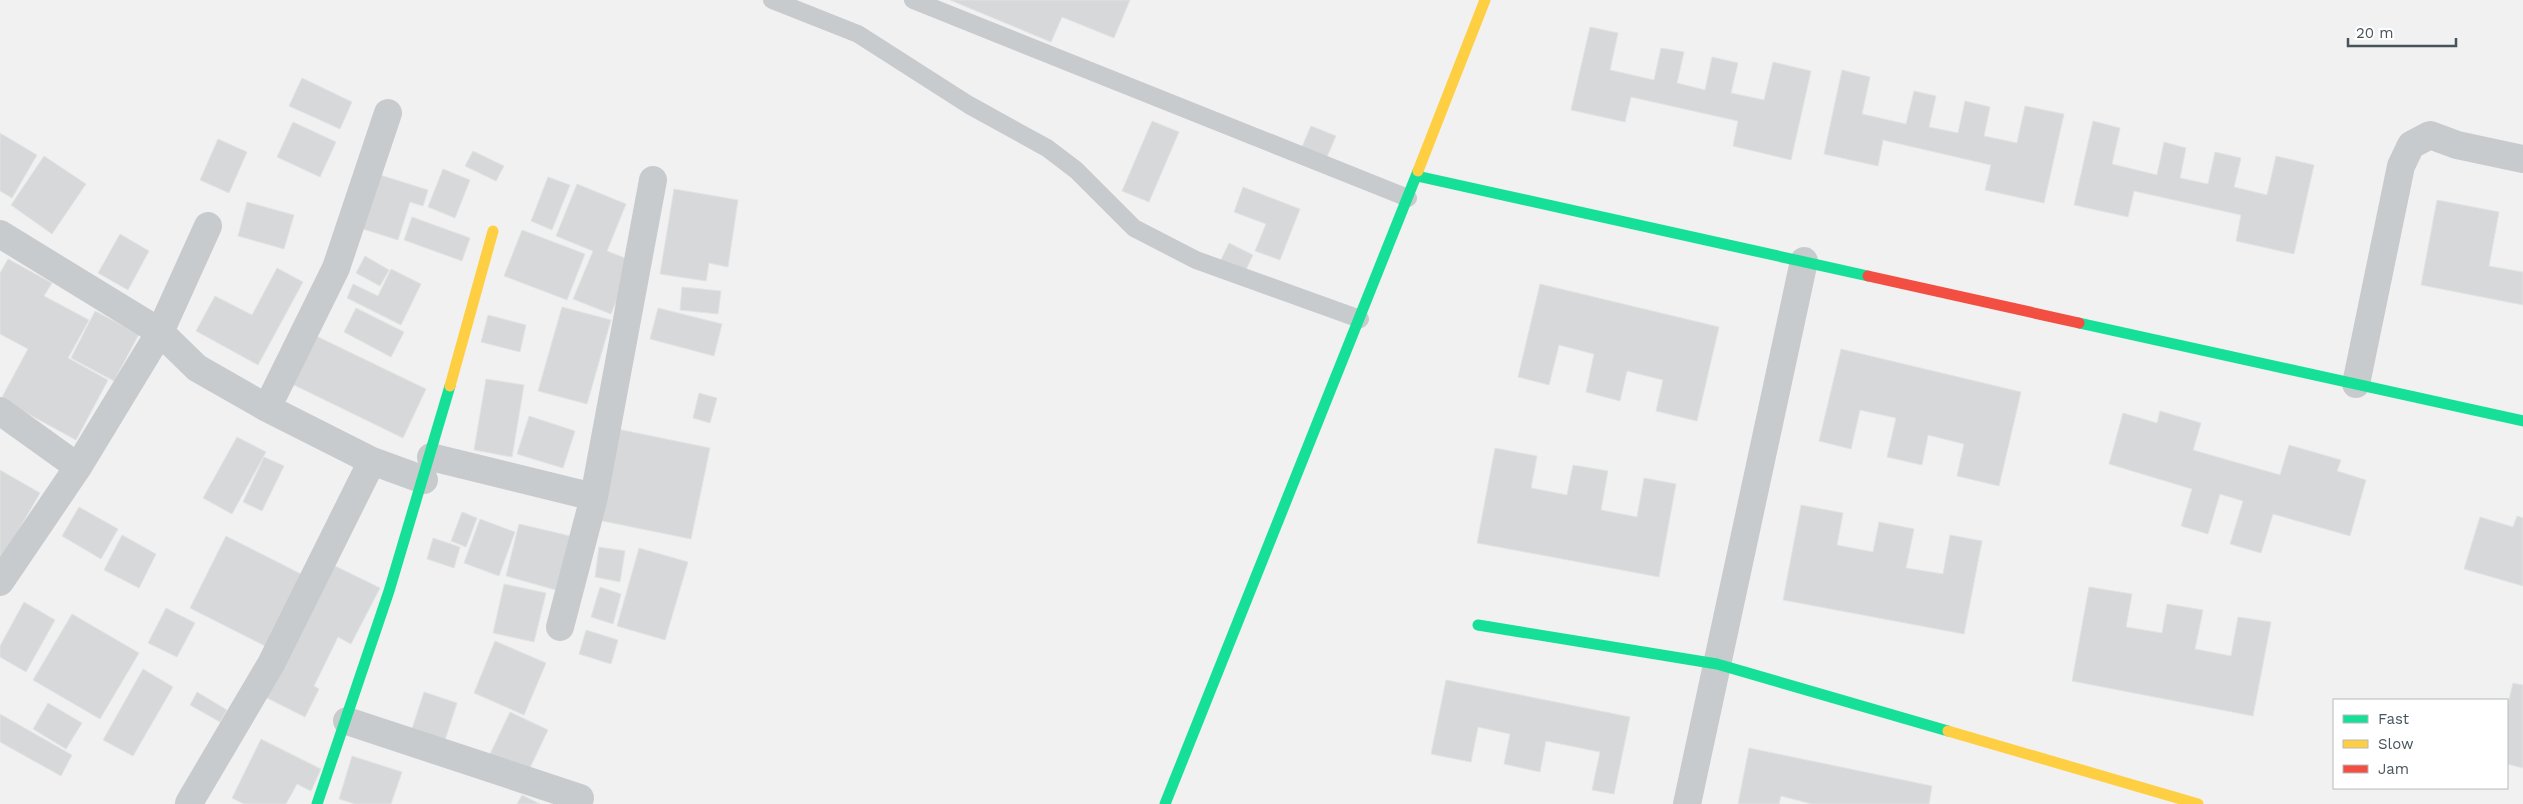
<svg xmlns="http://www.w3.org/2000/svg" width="2523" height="804" viewBox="0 0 2523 804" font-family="'Work Sans',sans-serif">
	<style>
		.building { fill: #d7d8d9; stroke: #e2e3e4 }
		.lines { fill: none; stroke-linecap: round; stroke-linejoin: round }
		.lane { stroke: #c8cbcd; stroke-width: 18 }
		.street { stroke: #c8cbcd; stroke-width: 28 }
		.fast { stroke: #16e098; stroke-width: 11 }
		.slow { stroke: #ffcf43; stroke-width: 11 }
		.jam { stroke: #f24e42; stroke-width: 11 }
	</style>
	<rect width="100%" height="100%" fill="#f1f1f1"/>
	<path class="building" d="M 950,0 L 1130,0 L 1114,38 L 1062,17 L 1051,42 Z
		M 1590,27 L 1618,33 L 1610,70 L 1654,80 L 1661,48 L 1684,52 L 1677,83 L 1705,90 L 1712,57 L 1738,63 L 1731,93 L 1764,100 L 1773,62 L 1811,71 L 1791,160 L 1733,146 L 1738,121 L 1631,97 L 1625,122 L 1571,110 Z
		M 1842,70 L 1870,77 L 1862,114 L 1906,124 L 1914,91 L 1936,96 L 1929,127 L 1958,133 L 1965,101 L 1990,107 L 1984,136 L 2017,143 L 2025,106 L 2064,114 L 2044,203 L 1985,190 L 1991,165 L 1883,140 L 1878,166 L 1824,154 Z
		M 302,78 L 352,102 L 340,129 L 289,106 Z
		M 1152,121 L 1179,132 L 1149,202 L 1122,191 Z
		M 2093,121 L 2120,128 L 2112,164 L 2157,175 L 2164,142 L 2186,148 L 2180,178 L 2208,184 L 2215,152 L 2241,158 L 2234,187 L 2267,195 L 2276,156 L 2314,165 L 2294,254 L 2236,241 L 2241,215 L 2134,191 L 2128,217 L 2074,205 Z
		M 293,122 L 336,142 L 320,177 L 277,157 Z
		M 1311,126 L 1336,136 L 1326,159 L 1301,149 Z
		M 0,133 L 37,155 L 12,198 L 0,191 Z
		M 218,139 L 247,152 L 229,193 L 200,180 Z
		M 473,151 L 504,166 L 496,181 L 465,166 Z
		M 44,156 L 86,184 L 52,234 L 11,205 Z
		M 443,169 L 470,180 L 455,218 L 428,207 Z
		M 377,174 L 428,190 L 423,206 L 410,202 L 398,240 L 360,228 Z
		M 548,177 L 570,185 L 552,230 L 531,221 Z
		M 577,184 L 626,204 L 607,251 L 633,261 L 611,314 L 573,299 L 593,251 L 556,236 Z
		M 1243,187 L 1300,209 L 1280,260 L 1255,251 L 1266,224 L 1234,212 Z
		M 674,189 L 738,200 L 728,267 L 709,263 L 706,281 L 660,274 Z
		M 2437,200 L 2499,212 L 2489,266 L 2523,272 L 2523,305 L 2421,285 Z
		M 247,202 L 294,215 L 284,249 L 238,236 Z
		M 412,217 L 470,238 L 462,261 L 404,240 Z
		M 522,230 L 585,254 L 567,300 L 504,276 Z
		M 120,234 L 149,251 L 128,290 L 98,273 Z
		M 1229,243 L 1253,255 L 1243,276 L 1219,264 Z
		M 365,256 L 389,270 L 380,286 L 356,273 Z
		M 8,259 L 52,283 L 44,296 L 89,320 L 68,358 L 108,380 L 76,440 L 1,399 L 28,349 L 0,334 L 0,273 Z
		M 277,268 L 303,282 L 258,365 L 196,331 L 215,296 L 252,315 Z
		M 391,269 L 421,284 L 401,325 L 347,298 L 353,284 L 378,296 Z
		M 1540,284 L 1719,327 L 1697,421 L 1656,411 L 1663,380 L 1627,371 L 1620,401 L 1586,392 L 1594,354 L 1559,345 L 1549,385 L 1518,377 Z
		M 682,287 L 721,291 L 718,314 L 680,310 Z
		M 562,307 L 611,320 L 587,404 L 538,391 Z
		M 356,308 L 404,332 L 391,357 L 344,332 Z
		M 658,308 L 722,324 L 714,356 L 650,339 Z
		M 95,311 L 139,334 L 114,381 L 71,358 Z
		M 488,315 L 526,325 L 520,352 L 481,342 Z
		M 314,335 L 426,389 L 403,438 L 290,383 Z
		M 1841,349 L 2021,392 L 1999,486 L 1957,476 L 1964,444 L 1928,435 L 1922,465 L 1887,457 L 1896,418 L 1860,410 L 1851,449 L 1819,441 Z
		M 486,379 L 524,385 L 512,457 L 474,450 Z
		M 699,393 L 717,398 L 710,423 L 693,418 Z
		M 2160,411 L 2201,423 L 2193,450 L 2280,475 L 2289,445 L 2341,460 L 2337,471 L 2366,480 L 2350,536 L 2273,514 L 2261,553 L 2230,544 L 2243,501 L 2220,494 L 2208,534 L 2181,526 L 2192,489 L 2109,464 L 2123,413 L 2157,423 Z
		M 529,416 L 575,431 L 563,468 L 517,454 Z
		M 617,429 L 710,448 L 691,539 L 598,520 Z
		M 237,437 L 266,452 L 232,514 L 203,498 Z
		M 1495,448 L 1537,456 L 1531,488 L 1567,495 L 1573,465 L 1608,471 L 1601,510 L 1637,517 L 1644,478 L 1676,484 L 1659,577 L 1477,543 Z
		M 264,457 L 284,466 L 262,511 L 243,502 Z
		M 0,470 L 40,493 L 2,559 L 0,558 Z
		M 1801,505 L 1843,513 L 1837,545 L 1873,552 L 1879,522 L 1914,529 L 1906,568 L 1943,574 L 1950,535 L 1982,541 L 1964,634 L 1783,600 Z
		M 79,507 L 118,529 L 101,559 L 62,536 Z
		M 462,512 L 477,518 L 466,547 L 451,541 Z
		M 2517,516 L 2523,518 L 2523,586 L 2464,569 L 2480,517 L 2513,527 Z
		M 480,519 L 515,532 L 499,576 L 464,563 Z
		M 519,524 L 570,536 L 556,590 L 506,576 Z
		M 122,535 L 156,554 L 139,588 L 104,570 Z
		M 226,536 L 303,575 L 267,647 L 190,608 Z
		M 433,538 L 460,547 L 454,568 L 427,559 Z
		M 599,547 L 625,551 L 620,582 L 595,577 Z
		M 639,548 L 688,562 L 665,640 L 617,626 Z
		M 333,565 L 380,588 L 351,644 L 338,637 L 314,686 L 319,689 L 305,717 L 265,697 Z
		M 504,584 L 546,593 L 534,642 L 493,633 Z
		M 600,587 L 621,594 L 613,624 L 591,617 Z
		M 2089,587 L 2132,594 L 2126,627 L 2162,633 L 2167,604 L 2203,610 L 2195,649 L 2231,656 L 2238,617 L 2271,622 L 2253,716 L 2072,681 Z
		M 24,602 L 55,620 L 26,672 L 0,657 L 0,646 Z
		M 166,608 L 195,623 L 177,657 L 148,643 Z
		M 72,614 L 139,653 L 100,719 L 33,680 Z
		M 586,630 L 618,640 L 611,664 L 579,654 Z
		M 495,641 L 546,663 L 524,715 L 474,693 Z
		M 143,669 L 173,687 L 133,756 L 103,740 Z
		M 1446,680 L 1630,717 L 1614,794 L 1592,790 L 1600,752 L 1546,741 L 1540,772 L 1504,764 L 1510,734 L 1478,727 L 1471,762 L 1431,754 Z
		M 2513,683 L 2523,685 L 2523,768 L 2507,764 L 2507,708 Z
		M 197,692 L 227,710 L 220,722 L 190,705 Z
		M 424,692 L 457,703 L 443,746 L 410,735 Z
		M 48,703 L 82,723 L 66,749 L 33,729 Z
		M 510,712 L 548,730 L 528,772 L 490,754 Z
		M 0,714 L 72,755 L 61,776 L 0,742 Z
		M 261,739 L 321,769 L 311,791 L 297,784 L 286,804 L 244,804 L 232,798 Z
		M 1749,748 L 1932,786 L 1929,804 L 1812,804 L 1781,796 L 1779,804 L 1738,804 Z
		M 352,756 L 402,772 L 391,804 L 355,804 L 339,799 Z
		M 522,795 L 540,804 L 517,804 Z"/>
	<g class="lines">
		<path class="lane" d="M 772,0 L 858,34 L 969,105 L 1047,148 L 1076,170 L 1134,228 L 1196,260 L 1360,319
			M 913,0 L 1408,198"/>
		<path class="street" d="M 0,234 L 160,332 L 197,368 L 267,408 L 372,461 L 424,480
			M 2356,384 L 2401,166 L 2411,145 L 2430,135 L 2457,145 L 2523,159
			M 267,408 L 336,268 L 388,113
			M 0,411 L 78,467 L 160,332 L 208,226
			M 431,457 L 594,497 L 653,180
			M 0,582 L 78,467
			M 560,627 L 594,497
			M 347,721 L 580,798
			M 189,803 L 271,664 L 372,461
			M 1687,804 L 1804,261"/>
		<path class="fast" d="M 1417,176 L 1868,276
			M 2079,323 L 2523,421
			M 1478,625 L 1717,664 L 1948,731
			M 317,804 L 389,591 L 450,386
			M 1165,804 L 1418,171"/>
		<path class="slow" d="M 1418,171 L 1485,0
			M 450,386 L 493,231
			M 1948,731 L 2198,804"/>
		<path class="jam" d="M 1868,276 L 2079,323"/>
	</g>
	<rect x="2333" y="699" width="175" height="90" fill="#ffffff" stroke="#b6bbbe"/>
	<rect x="2343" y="715" width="25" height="8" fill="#16e098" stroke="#b6bbbe"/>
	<text x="2378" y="724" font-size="15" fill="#48545c">Fast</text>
	<rect x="2343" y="740" width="25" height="8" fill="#ffcf43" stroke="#b6bbbe"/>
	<text x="2378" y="749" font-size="15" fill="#48545c">Slow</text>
	<rect x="2343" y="765" width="25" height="8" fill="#f24e42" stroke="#b6bbbe"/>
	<text x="2378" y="774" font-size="15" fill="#48545c">Jam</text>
	<path d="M2348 38v8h108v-8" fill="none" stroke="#48545c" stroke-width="2.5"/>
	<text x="2356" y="38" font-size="15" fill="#48545c" stroke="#ffffff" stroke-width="4" paint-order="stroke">20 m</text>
</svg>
